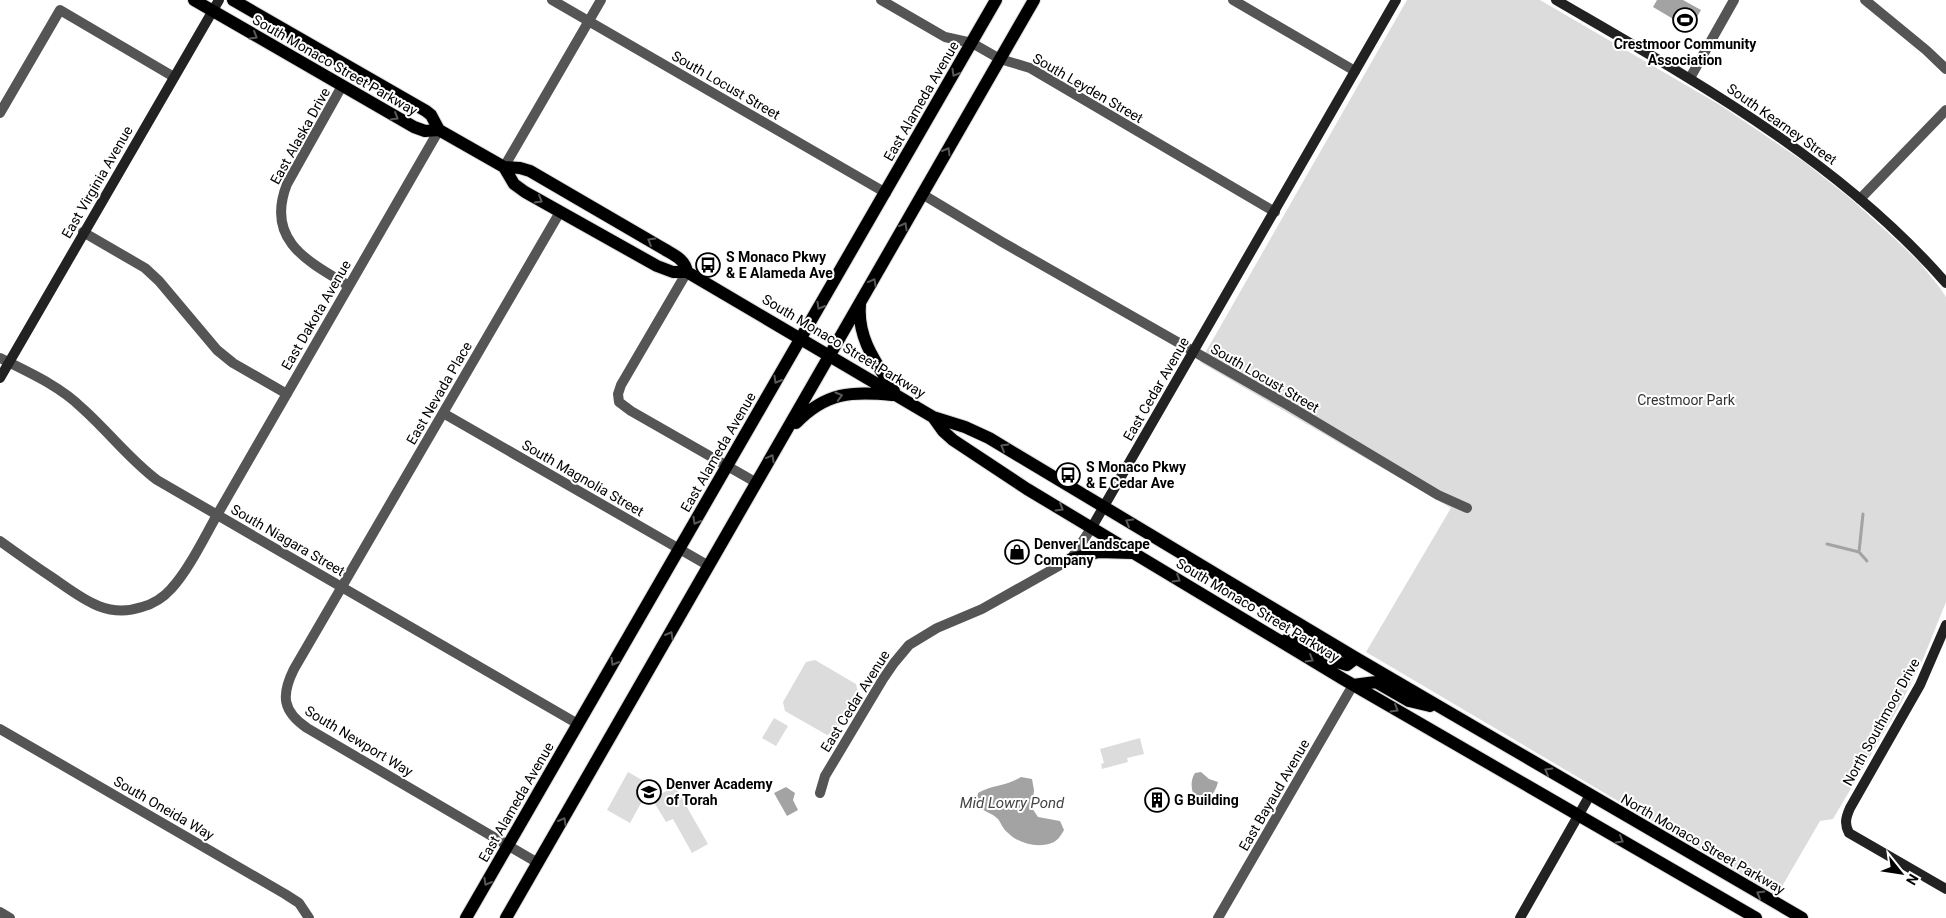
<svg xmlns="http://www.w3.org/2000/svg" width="1946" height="918" viewBox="0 0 1946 918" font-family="Roboto,sans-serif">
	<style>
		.green { fill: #dcdcdc }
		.water { fill: #a3a3a3 }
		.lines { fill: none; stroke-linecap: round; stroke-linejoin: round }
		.stream { stroke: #a3a3a3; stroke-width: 3 }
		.primary-casing { stroke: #dbdbdb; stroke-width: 14 }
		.street { stroke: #555; stroke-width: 10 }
		.secondary { stroke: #222; stroke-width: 10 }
		.primary { stroke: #000; stroke-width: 12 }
		.oneway { stroke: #595959 }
		.labels { text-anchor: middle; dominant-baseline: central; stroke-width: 4; stroke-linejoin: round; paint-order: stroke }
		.poi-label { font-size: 14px; font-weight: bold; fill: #000; stroke: #fff; text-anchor: start }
		.street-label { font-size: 14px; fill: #000; stroke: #fff }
		.park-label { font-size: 14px; fill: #333; stroke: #fff }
		.water-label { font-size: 15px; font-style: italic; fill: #444; stroke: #fff }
	</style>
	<rect width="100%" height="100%" fill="#fff"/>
	<path class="green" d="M 1407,0 L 1540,0 L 1720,105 L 1803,161 L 1851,199 L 1895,239 L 1920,263 L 1940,288 L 1946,297 L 1946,602 L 1923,659 L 1900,705 L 1833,819 L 1820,821 L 1777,895 L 1366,652 L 1451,508 L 1200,362 Z
		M 815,660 L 856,684 L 858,692 L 835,733 L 827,735 L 785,711 L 783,702 L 806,662 Z
		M 774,718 L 788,726 L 776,746 L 762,738 Z
		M 1140,738 L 1144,754 L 1127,758 L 1128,762 L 1102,769 L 1101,764 L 1104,763 L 1100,749 Z
		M 628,772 L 651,785 L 630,823 L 607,810 Z
		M 675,786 L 708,844 L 692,853 L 673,819 L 666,822 L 652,799 Z"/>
	<path class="water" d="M 1657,0 L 1683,0 L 1701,10 L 1690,29 L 1653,7 Z
		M 1201,772 L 1209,779 L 1218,782 C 1215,794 1209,799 1199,806 C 1193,795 1188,784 1195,773 Z
		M 1021,777 L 1032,779 L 1034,790 L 1032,808 L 1038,817 L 1060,821 L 1064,830 C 1062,834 1058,840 1054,842 C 1039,849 1018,844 1007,832 C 1003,829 1001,823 998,819 C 992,813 982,811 976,804 L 978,793 C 992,785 1007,786 1021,777 Z
		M 786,787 L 795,793 L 793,800 L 798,810 L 787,816 L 774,793 Z"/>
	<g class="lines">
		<path class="stream" d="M 1827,544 L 1859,552 L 1867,561
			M 1859,552 L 1863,514"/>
		<g class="primary-casing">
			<path id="primary" d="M 194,0 L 414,127 L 425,131 L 439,130
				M 233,0 L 426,111 L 431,115 L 439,130 L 504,167 L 520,168 L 530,171 L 664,249 C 674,255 685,259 687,272
				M 504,167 L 514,184 L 525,192 L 657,266 L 673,272 L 687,272
				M 687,272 L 933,417 L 965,427 L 989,438 L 1356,658 L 1802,918
				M 860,305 C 857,339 877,364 894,391
				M 933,417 L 943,431 L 953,440 L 1027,489 L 1343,679 L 1756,918
				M 796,423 C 826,392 852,391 892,395
				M 1071,559 L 1099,552 L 1132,553
				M 1286,640 L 1306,644 L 1337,662 L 1347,665 L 1356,658
				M 1353,685 L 1376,682 L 1409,701 L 1430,706
				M 466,918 L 996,0
				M 506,918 L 1034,0"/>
		</g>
		<path class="street" d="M 552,0 L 886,193
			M 881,0 L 945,37 L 972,43 L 1000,59 L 1030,68 L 1275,212
			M 1233,0 L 1355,71
			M 1865,0 L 1926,50 L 1946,69
			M 1690,78 L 1734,0
			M 342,86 L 287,184 C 265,240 307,261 349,286
			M 0,113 L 60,10 L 174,77
			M 504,167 L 601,0
			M 922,194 L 1002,242 L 1286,404 L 1438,495 L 1467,508
			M 1860,199 L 1946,110
			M 83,232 L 145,268 L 159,281 L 217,350 L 233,363 L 287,394
			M 687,272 L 621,385 L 618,394 L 619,402 L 631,411 L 757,483
			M 0,358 C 28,372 60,386 82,408 C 108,431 129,459 157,480 L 578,724
			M 443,413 L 709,566
			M 0,541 C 18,554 35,566 53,578 C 82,598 106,619 142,607 C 153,604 163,598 171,589 C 188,571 204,538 217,515 L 439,130
			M 0,729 L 285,894 L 299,903 L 309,918
			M 820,793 L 825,776 L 883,679 L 894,663 L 909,645 L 937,628 L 982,609 L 1071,559 L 1092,527
			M 538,863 L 307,728 C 282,711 281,695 294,669 L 560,212
			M 0,912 L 10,918
			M 1218,918 L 1353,685"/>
		<path class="secondary" d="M 1556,0 C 1695,81 1839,160 1946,283
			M 0,378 L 219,0
			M 1092,527 L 1396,0
			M 1946,625 L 1920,685 L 1850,808 C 1846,817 1844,824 1849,833 L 1946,889
			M 1520,918 L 1590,795"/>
		<use href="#primary" class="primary"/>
	</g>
	<defs><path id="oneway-chevron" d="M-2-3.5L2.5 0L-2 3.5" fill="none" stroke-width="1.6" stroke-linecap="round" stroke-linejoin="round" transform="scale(1.25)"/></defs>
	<g class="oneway">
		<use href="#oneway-chevron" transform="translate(254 36) rotate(30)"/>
		<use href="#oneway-chevron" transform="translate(955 73) rotate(120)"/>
		<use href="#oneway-chevron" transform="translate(395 117) rotate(30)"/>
		<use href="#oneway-chevron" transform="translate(947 151) rotate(-60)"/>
		<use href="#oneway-chevron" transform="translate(539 200) rotate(30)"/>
		<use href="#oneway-chevron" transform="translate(904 226) rotate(-61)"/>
		<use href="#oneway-chevron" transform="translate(651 241) rotate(-149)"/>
		<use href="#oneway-chevron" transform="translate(873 282) rotate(-61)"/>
		<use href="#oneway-chevron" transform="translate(820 306) rotate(120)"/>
		<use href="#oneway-chevron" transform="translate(777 380) rotate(120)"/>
		<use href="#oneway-chevron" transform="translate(839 396) rotate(-16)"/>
		<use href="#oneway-chevron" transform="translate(1004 447) rotate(-150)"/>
		<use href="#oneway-chevron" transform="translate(771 458) rotate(-61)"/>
		<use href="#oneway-chevron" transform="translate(1060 508) rotate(31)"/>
		<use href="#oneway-chevron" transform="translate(696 521) rotate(120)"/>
		<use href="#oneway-chevron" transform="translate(1129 522) rotate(-150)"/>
		<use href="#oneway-chevron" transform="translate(1177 579) rotate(31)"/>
		<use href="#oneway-chevron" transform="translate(670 635) rotate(-60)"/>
		<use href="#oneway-chevron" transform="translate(1310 659) rotate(31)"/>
		<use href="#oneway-chevron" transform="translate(614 662) rotate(120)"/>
		<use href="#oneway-chevron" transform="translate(1395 709) rotate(30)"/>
		<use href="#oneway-chevron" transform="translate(1548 771) rotate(-150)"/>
		<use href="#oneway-chevron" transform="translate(563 821) rotate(-60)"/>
		<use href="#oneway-chevron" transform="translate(1620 840) rotate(30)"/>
		<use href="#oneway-chevron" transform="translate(487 882) rotate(120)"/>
		<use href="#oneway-chevron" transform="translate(1760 894) rotate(-150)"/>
	</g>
	<defs>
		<g id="stadium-ring" transform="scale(1.25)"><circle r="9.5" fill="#fff" stroke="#000" stroke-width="1.5"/><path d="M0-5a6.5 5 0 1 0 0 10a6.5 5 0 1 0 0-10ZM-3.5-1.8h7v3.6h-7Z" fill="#000"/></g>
		<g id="bus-ring" transform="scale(1.25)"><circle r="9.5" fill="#fff" stroke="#000" stroke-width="1.5"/><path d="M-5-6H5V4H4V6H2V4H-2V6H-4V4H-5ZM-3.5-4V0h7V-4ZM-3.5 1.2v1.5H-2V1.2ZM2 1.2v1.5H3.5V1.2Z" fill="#000"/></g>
		<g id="shop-ring" transform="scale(1.25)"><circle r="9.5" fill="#fff" stroke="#000" stroke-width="1.5"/><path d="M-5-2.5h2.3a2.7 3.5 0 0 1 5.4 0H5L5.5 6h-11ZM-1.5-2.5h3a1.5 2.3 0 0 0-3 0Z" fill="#000"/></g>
		<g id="school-ring" transform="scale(1.25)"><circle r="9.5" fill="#fff" stroke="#000" stroke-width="1.5"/><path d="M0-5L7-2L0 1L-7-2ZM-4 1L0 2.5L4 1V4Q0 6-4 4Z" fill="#000"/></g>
		<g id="building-ring" transform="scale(1.25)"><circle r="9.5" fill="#fff" stroke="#000" stroke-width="1.5"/><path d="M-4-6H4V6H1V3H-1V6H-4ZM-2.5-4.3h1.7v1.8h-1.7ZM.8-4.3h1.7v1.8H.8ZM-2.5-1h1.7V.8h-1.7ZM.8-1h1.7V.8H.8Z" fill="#000"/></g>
	</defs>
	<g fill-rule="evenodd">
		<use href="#stadium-ring" x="1685" y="20"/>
		<use href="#bus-ring" x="708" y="265"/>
		<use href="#bus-ring" x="1068" y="475"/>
		<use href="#shop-ring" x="1017" y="552"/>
		<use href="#school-ring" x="649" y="792"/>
		<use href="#building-ring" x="1157" y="800"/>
	</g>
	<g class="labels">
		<g class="poi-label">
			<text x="1685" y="44" text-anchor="middle">Crestmoor Community<tspan x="1685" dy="16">Association</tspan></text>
			<text x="726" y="257">S Monaco Pkwy<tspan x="726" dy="16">&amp; E Alameda Ave</tspan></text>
			<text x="1086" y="467">S Monaco Pkwy<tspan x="1086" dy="16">&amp; E Cedar Ave</tspan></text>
			<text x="1034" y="544">Denver Landscape<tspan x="1034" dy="16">Company</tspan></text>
			<text x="666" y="784">Denver Academy<tspan x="666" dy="16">of Torah</tspan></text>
			<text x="1174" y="800">G Building</text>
		</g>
		<g class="street-label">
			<text transform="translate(335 65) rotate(30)">South Monaco Street Parkway</text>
			<text transform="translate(726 85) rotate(30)">South Locust Street</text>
			<text transform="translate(1088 88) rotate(30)">South Leyden Street</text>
			<text transform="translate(921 101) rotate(-60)">East Alameda Avenue</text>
			<text transform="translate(1782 124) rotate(35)">South Kearney Street</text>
			<text transform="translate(300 136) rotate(-61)">East Alaska Drive</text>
			<text transform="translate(97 182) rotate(-60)">East Virginia Avenue</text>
			<text transform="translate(316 315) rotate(-60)">East Dakota Avenue</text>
			<text transform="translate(844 346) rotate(31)">South Monaco Street Parkway</text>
			<text transform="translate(1265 378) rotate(30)">South Locust Street</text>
			<text transform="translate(1156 389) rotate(-60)">East Cedar Avenue</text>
			<text transform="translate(439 393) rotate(-60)">East Nevada Place</text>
			<text transform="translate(718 452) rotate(-60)">East Alameda Avenue</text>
			<text transform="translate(583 478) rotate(30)">South Magnolia Street</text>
			<text transform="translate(288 540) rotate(30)">South Niagara Street</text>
			<text transform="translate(1258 610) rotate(31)">South Monaco Street Parkway</text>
			<text transform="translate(855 701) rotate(-58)">East Cedar Avenue</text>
			<text transform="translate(1881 722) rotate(-61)">North Southmoor Drive</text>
			<text transform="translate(359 741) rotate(31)">South Newport Way</text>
			<text transform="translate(1274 795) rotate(-60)">East Bayaud Avenue</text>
			<text transform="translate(516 802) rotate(-60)">East Alameda Avenue</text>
			<text transform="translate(164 808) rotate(30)">South Oneida Way</text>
			<text transform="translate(1703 844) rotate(30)">North Monaco Street Parkway</text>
		</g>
		<g class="park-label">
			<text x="1686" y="400">Crestmoor Park</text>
		</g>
		<g class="water-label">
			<text x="1012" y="803">Mid Lowry Pond</text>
		</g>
	</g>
	<g transform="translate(1901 873) rotate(120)" stroke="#ffffff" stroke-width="4" paint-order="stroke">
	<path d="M0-4L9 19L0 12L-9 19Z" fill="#000000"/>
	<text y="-8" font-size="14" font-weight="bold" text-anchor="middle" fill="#000000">N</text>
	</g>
</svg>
